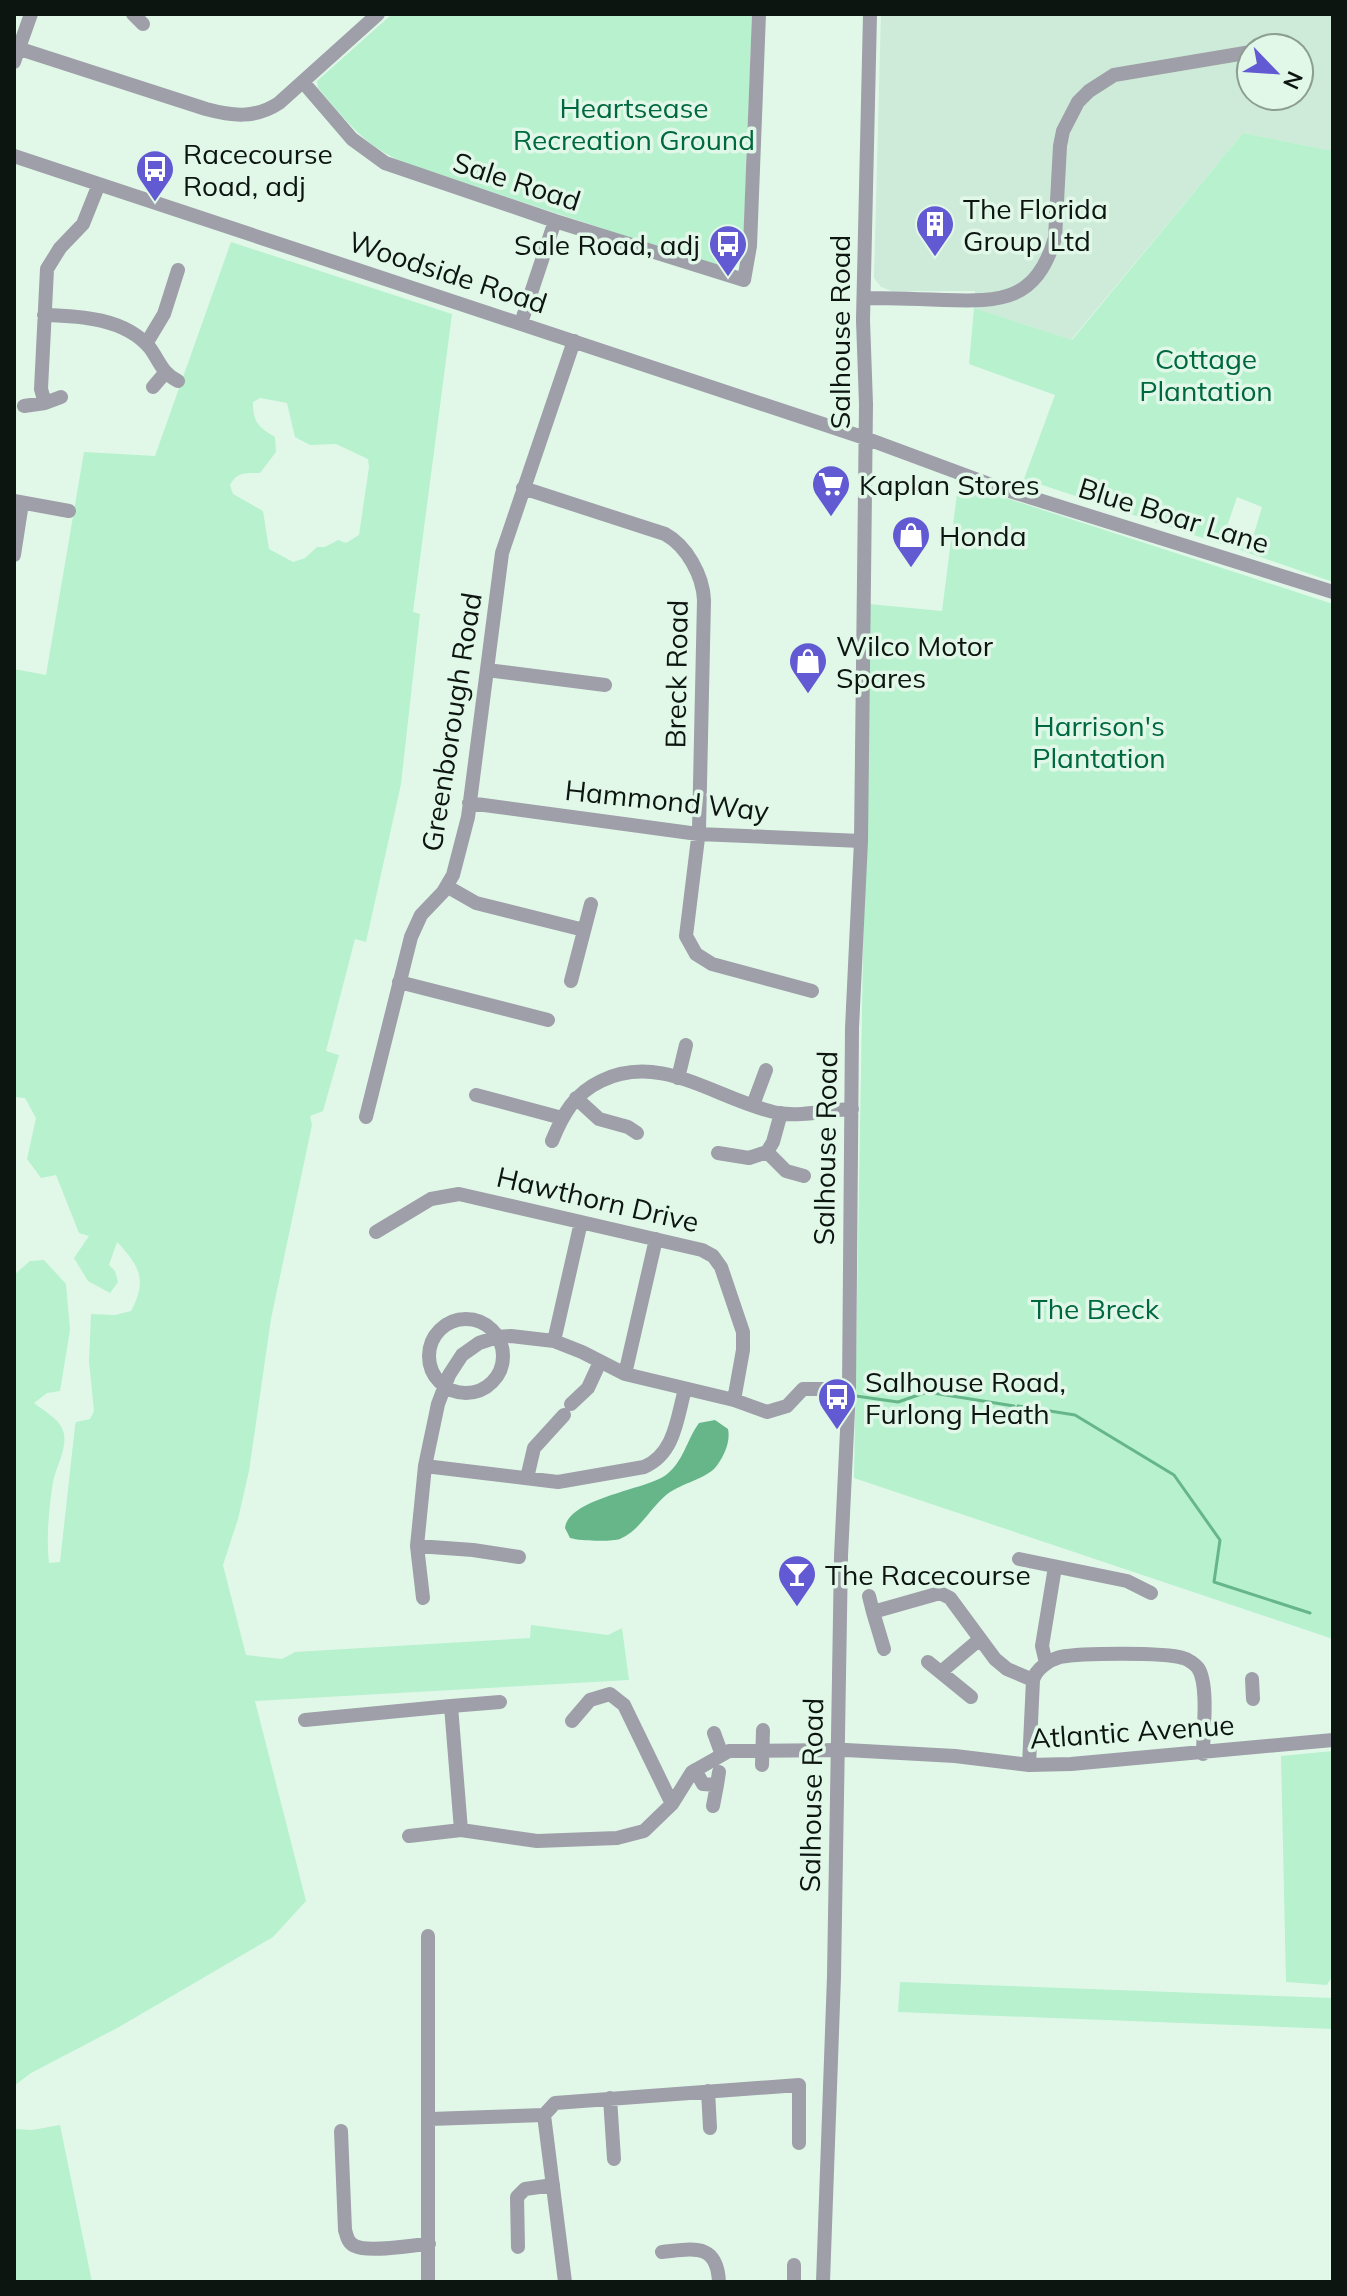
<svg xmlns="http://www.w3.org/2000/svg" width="1347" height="2296" viewBox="0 0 1347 2296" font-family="Mulish,sans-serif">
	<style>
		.built { fill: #cdebd8; fill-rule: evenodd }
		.green { fill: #b7f1ce; fill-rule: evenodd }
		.water { fill: #66b68a }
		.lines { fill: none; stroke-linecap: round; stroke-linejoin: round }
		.stream { stroke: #66b68a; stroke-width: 3 }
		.minor { stroke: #9e9fa8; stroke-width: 14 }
		.labels { text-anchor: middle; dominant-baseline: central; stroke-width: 7; stroke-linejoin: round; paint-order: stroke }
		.park-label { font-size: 28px; fill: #006840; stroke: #e1f8e9 }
		.poi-label { font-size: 28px; fill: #0d1510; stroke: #e1f8e9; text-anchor: start }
		.street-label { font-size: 28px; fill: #0d1510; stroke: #e1f8e9 }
	</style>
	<rect width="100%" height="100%" fill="#e1f8e9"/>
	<path class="built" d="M 881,14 L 1333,14 L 1333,151 L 1243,133 L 1071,340 L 974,308 L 975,291 L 892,291 L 881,287 L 874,278 ZM 1251,48 L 1299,48 L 1299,96 L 1251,96 Z"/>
	<path class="green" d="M 392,14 L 752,14 L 743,255 L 739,264 L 730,268 L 686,256 L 410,165 C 366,148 348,123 318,88 L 317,81 Z
		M 1243,133 L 1333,151 L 1333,582 L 1234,548 L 1237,541 L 1251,544 L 1262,507 L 1237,497 L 1221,544 L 1024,479 L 1055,395 L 969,364 L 974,308 L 1072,340 Z
		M 231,242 L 452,314 L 413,612 L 420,614 L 401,784 L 366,942 L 355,939 L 326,1051 L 339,1055 L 323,1111 L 310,1116 L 312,1125 L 271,1319 L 249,1471 L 238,1519 L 223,1565 L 246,1655 L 282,1659 L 295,1652 L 530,1638 L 531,1625 L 608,1635 L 622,1628 L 629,1680 L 255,1701 L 306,1901 L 273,1937 L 119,2027 L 31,2073 L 14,2086 L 14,1279 L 15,1274 L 30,1261 L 44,1260 L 66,1284 L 70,1330 L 60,1391 L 47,1393 L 34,1403 C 43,1410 57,1418 62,1428 C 70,1444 56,1466 53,1482 C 49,1508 46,1537 49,1563 L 60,1562 L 75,1426 L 76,1422 L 90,1419 L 94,1411 L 89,1361 L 91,1314 L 115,1315 L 131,1311 C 148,1280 139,1265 117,1242 L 109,1265 L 115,1271 L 118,1282 L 110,1293 L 88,1281 L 74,1258 L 89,1236 L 79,1233 L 56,1175 L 41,1178 L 27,1159 L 36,1118 L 25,1098 L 14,1097 L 14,669 L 46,675 L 84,452 L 155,456 ZM 260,398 L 287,403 L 295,437 L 310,445 L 336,444 L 368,459 L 369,467 L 359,535 L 346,543 L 338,540 L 325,547 L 317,547 L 305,558 L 293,562 L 269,549 L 263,511 L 233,494 L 230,485 C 236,472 246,473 260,473 L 276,452 L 275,437 C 258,427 253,422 253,402 Z
		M 958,486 L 969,486 L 1333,604 L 1333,1639 L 854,1478 L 869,604 L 942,611 Z
		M 1333,1751 L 1333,1975 L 1327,1985 L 1286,1982 L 1281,1756 Z
		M 900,1982 L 1333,1998 L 1333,2029 L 898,2012 Z
		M 60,2125 L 92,2282 L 14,2282 L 14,2129 L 32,2130 Z"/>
	<path class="water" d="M 715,1420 L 728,1429 C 731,1442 723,1459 714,1469 C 702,1480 679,1484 665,1496 C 649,1510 640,1530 620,1539 C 612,1542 579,1541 570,1538 L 565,1528 C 569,1498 645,1490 666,1475 C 684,1461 686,1441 699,1423 Z"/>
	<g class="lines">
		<path class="stream" d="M 856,1396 L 898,1402 L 927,1392 L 1014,1406
			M 1018,1406 L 1075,1415 L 1174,1475 L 1220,1540 L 1214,1582 L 1310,1613"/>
		<path class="minor" d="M 133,14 L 143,24
			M 14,47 L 206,109 C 232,116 255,119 279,103 L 378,14
			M 14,62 L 31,14
			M 303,82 L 352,139 L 385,163 L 555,221 L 744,280 L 750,246 L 759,14
			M 14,156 L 865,438 L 997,487 L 1333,592
			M 864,298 C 891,298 918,299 944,300 C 1002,302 1036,301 1055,238 L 1060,146 L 1063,131 L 1078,102 L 1089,91 L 1114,75 L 1251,52
			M 44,315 C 80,316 125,318 150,348 C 160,362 162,373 178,381
			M 521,323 L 555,221
			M 146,344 L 164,314 L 178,270
			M 153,387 L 165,373
			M 45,403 L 61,397
			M 24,406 L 45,403 L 41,389 L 47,269 L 60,248 L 83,224 L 99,184
			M 523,488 L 665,534 C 687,546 703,576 704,600 L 699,830 L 686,936 L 696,954 L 712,964 L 812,991
			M 14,501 L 69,511
			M 14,555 L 22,503
			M 487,670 L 605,685
			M 469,803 L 698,834 L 861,841
			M 448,887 L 476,903 L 584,930
			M 571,981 L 591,904
			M 399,982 L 548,1020
			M 678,1078 L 686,1045
			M 476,1095 L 562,1118
			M 576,1098 L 599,1119 L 628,1127 L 637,1133
			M 753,1105 L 766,1070
			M 366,1117 L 411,937 L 421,915 L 443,892 L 453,875 L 468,817 L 502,553 L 574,341
			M 552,1141 C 563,1114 574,1094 601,1081 C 662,1051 719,1101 778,1113 C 801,1117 828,1110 852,1109
			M 767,1152 L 786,1171 L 804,1176
			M 718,1153 L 749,1158 L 767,1152 L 773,1142 L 781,1113
			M 376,1232 L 431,1199 L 459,1194 L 702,1250 L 713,1256 L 721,1267 L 743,1332 L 743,1350 L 734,1400
			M429 1356a37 37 0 1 1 74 0a37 37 0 1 1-74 0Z
			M 554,1341 L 581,1222
			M 625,1374 L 656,1239
			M 571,1404 L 588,1388 L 600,1362
			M 425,1466 L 558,1482 L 644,1467 C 675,1454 677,1418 685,1389
			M 527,1478 L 534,1448 L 564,1415
			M 417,1546 L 473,1550 L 519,1557
			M 1019,1559 L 1127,1581 L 1151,1593
			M 869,1596 L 873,1612
			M 423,1598 L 417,1546 L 425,1466 L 438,1404 L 449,1375 L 462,1355 L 479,1343 L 497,1337 L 511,1336 L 554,1341 L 582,1352 L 625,1374 L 734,1400 L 767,1412 L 787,1406 L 803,1389 L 849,1389
			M 884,1649 L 873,1612 L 940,1593 L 950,1598 L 995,1659 L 1007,1669 L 1033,1680
			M 928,1662 L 971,1697
			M 1046,1663 L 1042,1646 L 1055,1567
			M 942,1671 L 980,1639
			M 1252,1679 L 1253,1699
			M 305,1720 L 451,1706
			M 572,1721 L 590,1700 L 610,1694 L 624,1705 L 672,1804
			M 714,1733 L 722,1755
			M 762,1765 L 763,1730
			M 1029,1765 L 1033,1680 C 1036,1669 1049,1660 1060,1657 C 1080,1653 1164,1652 1183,1658 C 1188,1659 1196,1665 1198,1668 C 1209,1684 1203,1734 1203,1754
			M 695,1770 L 703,1784 L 717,1785 L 719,1772
			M 713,1806 L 717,1785
			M 461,1830 L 451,1706 L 500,1702
			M 409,1836 L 461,1830 L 537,1841 L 617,1838 L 644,1831 L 672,1804 L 692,1772 L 729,1751 L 846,1750 L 955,1756 L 1029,1765 L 1071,1764 L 1333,1740
			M 428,1936 L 428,2282
			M 708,2091 L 710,2128
			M 610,2098 L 614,2159
			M 544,2115 L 555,2103 L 799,2085 L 799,2143
			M 544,2115 L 565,2282
			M 430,2119 L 544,2115
			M 341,2131 L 345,2230 C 347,2237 348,2243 355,2246 C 369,2253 412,2245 429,2244
			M 518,2247 L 517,2197 L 525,2189 L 553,2185
			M 662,2252 C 693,2249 717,2242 719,2282
			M 794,2282 L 794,2265
			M 823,2282 L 834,1976 L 841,1556 L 849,1389 L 852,1028 L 861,841 L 866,404 L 863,320 L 870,14"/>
	</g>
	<defs>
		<g id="bus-pin" transform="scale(2)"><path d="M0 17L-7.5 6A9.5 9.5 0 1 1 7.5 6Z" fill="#625ad3" stroke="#e1f8e9"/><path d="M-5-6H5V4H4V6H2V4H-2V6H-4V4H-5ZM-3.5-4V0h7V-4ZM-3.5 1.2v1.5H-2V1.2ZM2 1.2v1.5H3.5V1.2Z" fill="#fff"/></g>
		<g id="building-pin" transform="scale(2)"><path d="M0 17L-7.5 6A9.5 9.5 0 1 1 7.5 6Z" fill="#625ad3" stroke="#e1f8e9"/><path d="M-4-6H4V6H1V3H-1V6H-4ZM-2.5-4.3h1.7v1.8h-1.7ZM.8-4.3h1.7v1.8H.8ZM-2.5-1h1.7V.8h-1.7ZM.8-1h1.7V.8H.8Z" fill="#fff"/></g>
		<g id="supermarket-pin" transform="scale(2)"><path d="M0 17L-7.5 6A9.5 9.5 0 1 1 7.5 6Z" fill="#625ad3" stroke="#e1f8e9"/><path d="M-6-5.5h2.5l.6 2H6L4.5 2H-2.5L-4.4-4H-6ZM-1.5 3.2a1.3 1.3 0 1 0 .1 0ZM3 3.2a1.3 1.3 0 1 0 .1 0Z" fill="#fff"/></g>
		<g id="shop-pin" transform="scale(2)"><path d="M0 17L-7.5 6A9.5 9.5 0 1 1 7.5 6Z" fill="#625ad3" stroke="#e1f8e9"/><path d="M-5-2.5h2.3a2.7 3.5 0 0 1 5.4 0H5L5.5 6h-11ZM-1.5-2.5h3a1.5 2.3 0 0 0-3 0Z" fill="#fff"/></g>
		<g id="bar-pin" transform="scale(2)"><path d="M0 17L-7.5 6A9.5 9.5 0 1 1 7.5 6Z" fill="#625ad3" stroke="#e1f8e9"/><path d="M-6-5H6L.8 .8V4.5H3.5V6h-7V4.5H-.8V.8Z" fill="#fff"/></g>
	</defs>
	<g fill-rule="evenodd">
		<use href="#bus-pin" x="155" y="169"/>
		<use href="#building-pin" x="935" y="224"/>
		<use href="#bus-pin" x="728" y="244"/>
		<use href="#supermarket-pin" x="831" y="484"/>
		<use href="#shop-pin" x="911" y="535"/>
		<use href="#shop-pin" x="808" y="661"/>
		<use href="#bus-pin" x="837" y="1397"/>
		<use href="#bar-pin" x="797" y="1574"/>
	</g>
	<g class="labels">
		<g class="park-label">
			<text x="634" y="107">Heartsease<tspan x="634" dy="32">Recreation Ground</tspan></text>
			<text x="1206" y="358">Cottage<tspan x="1206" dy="32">Plantation</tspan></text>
			<text x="1099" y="725">Harrison's<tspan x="1099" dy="32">Plantation</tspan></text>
			<text x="1095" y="1308">The Breck</text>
		</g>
		<g class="poi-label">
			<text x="183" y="153">Racecourse<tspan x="183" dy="32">Road, adj</tspan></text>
			<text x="963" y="208">The Florida<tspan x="963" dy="32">Group Ltd</tspan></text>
			<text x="700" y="244" text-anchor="end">Sale Road, adj</text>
			<text x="859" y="484">Kaplan Stores</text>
			<text x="939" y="535">Honda</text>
			<text x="836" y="645">Wilco Motor<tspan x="836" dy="32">Spares</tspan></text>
			<text x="865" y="1381">Salhouse Road,<tspan x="865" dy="32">Furlong Heath</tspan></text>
			<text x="825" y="1574">The Racecourse</text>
		</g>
		<g class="street-label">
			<text transform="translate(517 181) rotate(18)">Sale Road</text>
			<text transform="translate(448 272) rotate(18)">Woodside Road</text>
			<text transform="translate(839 332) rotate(-90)">Salhouse Road</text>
			<text transform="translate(1174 515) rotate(17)">Blue Boar Lane</text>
			<text transform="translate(676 674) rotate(-89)">Breck Road</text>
			<text transform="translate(451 722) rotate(-81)">Greenborough Road</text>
			<text transform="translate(667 800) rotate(6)">Hammond Way</text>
			<text transform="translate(825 1148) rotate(-89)">Salhouse Road</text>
			<text transform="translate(598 1199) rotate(13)">Hawthorn Drive</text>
			<text transform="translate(1132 1731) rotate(-4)">Atlantic Avenue</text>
			<text transform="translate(811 1795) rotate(-89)">Salhouse Road</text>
		</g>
	</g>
	<rect width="1347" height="2296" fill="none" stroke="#0d1510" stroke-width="32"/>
	<g transform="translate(1275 72) rotate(115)"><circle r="38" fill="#e1f8e9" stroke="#8c9d92" stroke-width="2"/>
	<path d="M0-6L14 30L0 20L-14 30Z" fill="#625ad3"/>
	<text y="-12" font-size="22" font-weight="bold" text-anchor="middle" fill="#0d1510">N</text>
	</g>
</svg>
